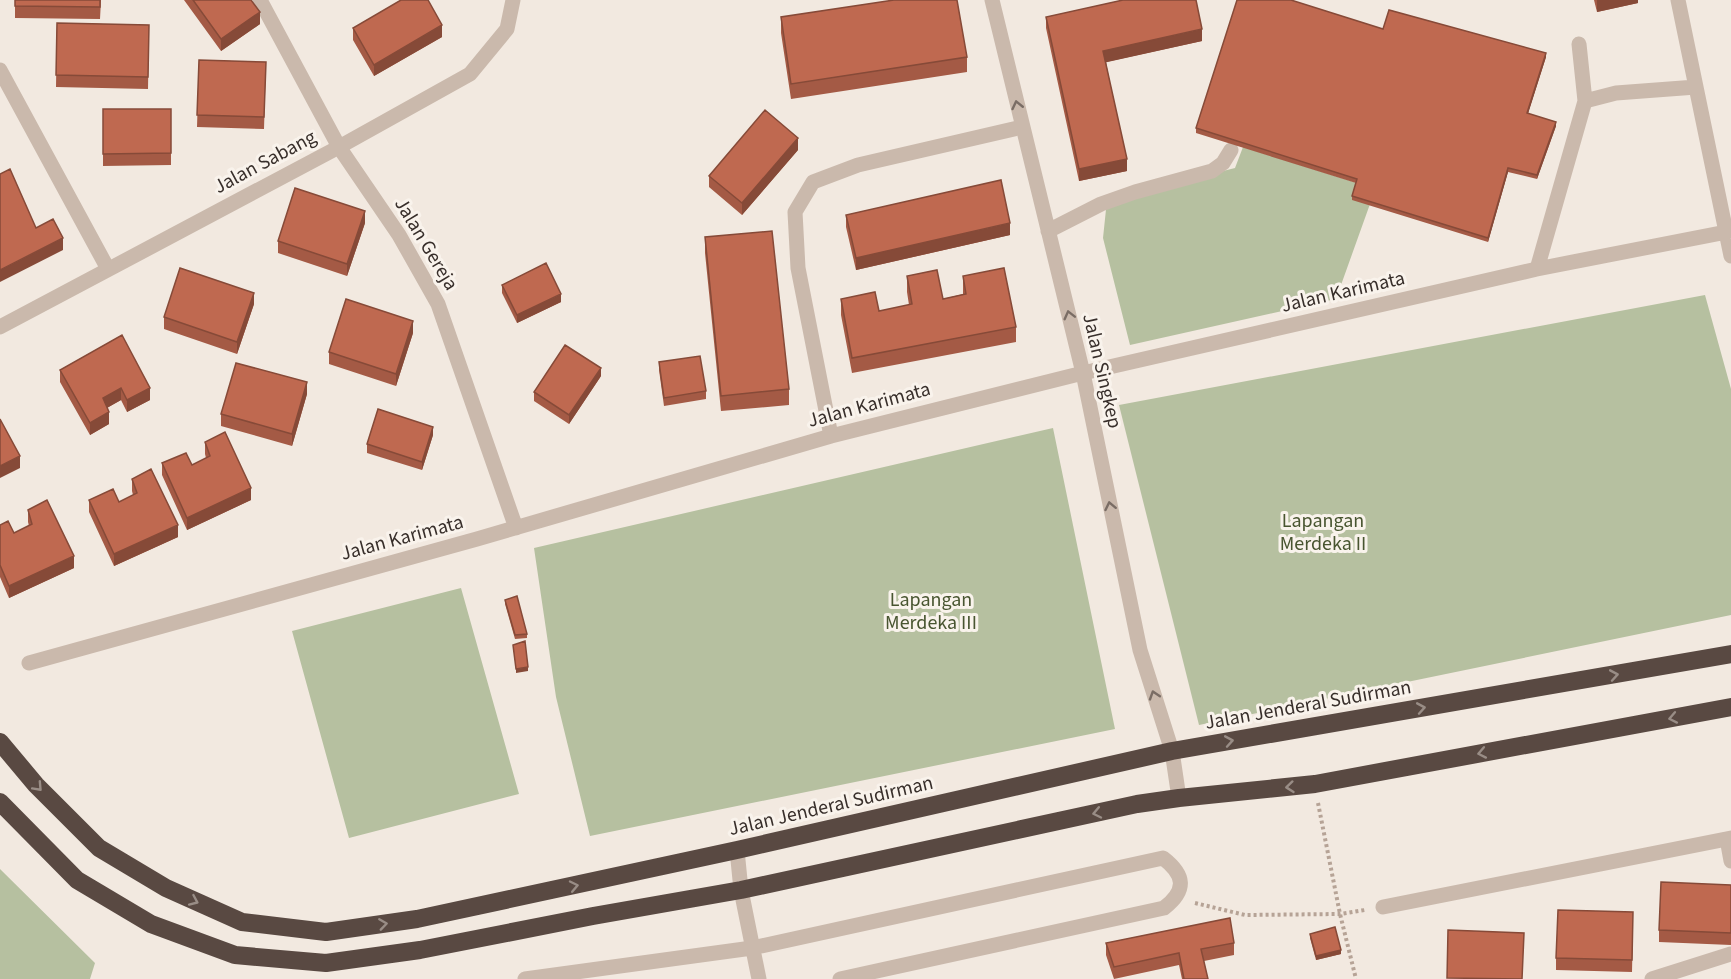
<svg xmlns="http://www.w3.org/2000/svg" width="1731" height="979" viewBox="0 0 1731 979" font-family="'Source Sans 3',sans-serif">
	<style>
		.green { fill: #b6c0a0 }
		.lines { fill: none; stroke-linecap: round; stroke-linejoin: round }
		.path { stroke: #b6a396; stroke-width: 4; stroke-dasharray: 3 3; stroke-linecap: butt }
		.minor { stroke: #cab9ac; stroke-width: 15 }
		.highway { stroke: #594942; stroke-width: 18 }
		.wall { fill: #a45a45 }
		.shaded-wall { fill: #864a38 }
		.building { fill: #bf6950; stroke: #864a38; stroke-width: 1.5 }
		.oneway { stroke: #7a6d65 }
		.oneway2 { stroke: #998d86 }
		.labels { text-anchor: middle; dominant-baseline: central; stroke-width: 6; stroke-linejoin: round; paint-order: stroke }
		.street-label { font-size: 20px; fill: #382f2b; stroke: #f9f3ec }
		.park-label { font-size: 20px; fill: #485530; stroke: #f9f3ec }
	</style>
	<rect width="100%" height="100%" fill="#f2e9e0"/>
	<path class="green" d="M 1243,147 L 1357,183 L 1370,204 L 1336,299 L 1130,345 L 1103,238 L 1107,200 L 1235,168 Z
		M 1705,295 L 1731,389 L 1731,615 L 1199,725 L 1119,405 Z
		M 1053,428 L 1115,729 L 590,836 L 556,697 L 534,548 Z
		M 461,588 L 519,794 L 349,838 L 292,631 Z
		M 0,869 L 95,963 L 90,979 L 0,979 Z"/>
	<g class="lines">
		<path class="path" d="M 1318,803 L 1340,914 L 1356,979
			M 1195,903 L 1245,915 L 1340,914 L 1365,910"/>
		<path class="minor" d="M 260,0 L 339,147 L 399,235 L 438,304 L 516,528
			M 992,0 L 1083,373 L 1140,650 L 1172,751 L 1179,798
			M 1678,0 L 1731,256
			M 1579,44 L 1585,101
			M 0,70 L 108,269
			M 1048,231 L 1101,204 L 1135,192 L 1212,171 L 1223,163 L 1231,150
			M 1537,269 L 1585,101 L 1616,93 L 1696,87
			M 0,327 L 339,147 L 470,74 L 507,29 L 513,0
			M 831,436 L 798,268 L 795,212 L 813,182 L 858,165 L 1022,127
			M 29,663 L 477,539 L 831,436 L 1083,373 L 1537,269 L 1731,231
			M 1727,839 L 1731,861
			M 737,850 L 741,890 L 759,979
			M 1383,907 L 1731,838
			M 525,979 L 752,948 L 1163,858 C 1185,875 1187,890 1164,908 L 840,979
			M 1652,979 L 1731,954"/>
		<path class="highway" d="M 0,742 L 36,785 L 99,848 L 166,888 L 242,922 L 326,932 L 417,919 L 737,850 L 1172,751 L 1731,654
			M 0,802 L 77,880 L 151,924 L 235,955 L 326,963 L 420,950 L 593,916 L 741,890 L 1137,804 L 1179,798 L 1315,784 L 1731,707"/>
	</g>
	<path class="wall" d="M 15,0 L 101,0 L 100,19 L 15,18 Z
		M 184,0 L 251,0 L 260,24 L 221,51 Z
		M 1594,0 L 1638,0 L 1638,3 L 1597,12 Z
		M 781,17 L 967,57 L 967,72 L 791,99 L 781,33 Z
		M 1046,17 L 1202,41 L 1106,62 L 1127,171 L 1079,181 L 1046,28 Z
		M 57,23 L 149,25 L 148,89 L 56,87 Z
		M 353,28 L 442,37 L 374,76 L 353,40 Z
		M 1383,29 L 1546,57 L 1528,113 L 1556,126 L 1537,179 L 1508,172 L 1488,242 L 1352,200 L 1352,196 L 1356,183 L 1196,133 L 1196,128 Z
		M 199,60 L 266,62 L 264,129 L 197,127 Z
		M 103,109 L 171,153 L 171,165 L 103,166 Z
		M 798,150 L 742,215 L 709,187 L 709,176 Z
		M 846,215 L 1010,235 L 856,270 L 846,227 Z
		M 365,223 L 347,276 L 278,253 L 278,241 Z
		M 705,237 L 789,389 L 789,405 L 721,411 L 705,253 Z
		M 907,276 L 943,299 L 963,294 L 963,276 L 1016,327 L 1016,342 L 852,373 L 841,315 L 841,299 L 879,311 L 909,305 L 907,292 Z
		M 502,285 L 561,302 L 517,323 L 502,293 Z
		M 254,304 L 237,354 L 164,329 L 164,317 Z
		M 413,333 L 396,386 L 329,364 L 329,352 Z
		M 122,335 L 150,400 L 127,412 L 121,400 L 107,408 L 109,424 L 90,435 L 60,382 L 60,370 Z
		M 659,362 L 706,391 L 706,399 L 664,406 L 659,370 Z
		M 601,376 L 569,424 L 534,401 L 534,392 Z
		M 307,394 L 292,446 L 221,426 L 221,414 Z
		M 433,435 L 422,470 L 367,453 L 367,444 Z
		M 205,442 L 251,500 L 187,530 L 162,475 L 162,463 L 192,465 L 206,458 L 205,454 Z
		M 132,479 L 178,537 L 114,566 L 89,512 L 89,500 L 119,502 L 133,495 L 132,491 Z
		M 28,510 L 74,568 L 9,598 L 0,577 L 0,525 L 14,533 L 29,526 L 28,522 Z
		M 505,600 L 527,634 L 527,638 L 515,639 L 505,604 Z
		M 1731,885 L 1731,945 L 1659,942 L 1659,930 Z
		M 1633,924 L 1632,972 L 1556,970 L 1556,958 Z
		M 1310,934 L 1341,954 L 1316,960 L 1310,938 Z
		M 1106,943 L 1234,943 L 1234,955 L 1204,961 L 1208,979 L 1182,979 L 1179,965 L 1114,979 L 1106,955 Z"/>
	<path class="shaded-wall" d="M 1597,0 L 1638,0 L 1638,3 L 1597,12 Z
		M 260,12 L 260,24 L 221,51 L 221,39 Z
		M 442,25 L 442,37 L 374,76 L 374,65 Z
		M 1202,29 L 1202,41 L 1103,63 L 1103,51 Z
		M 1546,53 L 1546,57 L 1527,117 L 1527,113 Z
		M 1556,122 L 1556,126 L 1537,179 L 1537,175 Z
		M 798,138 L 798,150 L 742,215 L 742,203 Z
		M 1127,159 L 1127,171 L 1079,181 L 1079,169 Z
		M 1508,168 L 1508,172 L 1488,242 L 1488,238 Z
		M 365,211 L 365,223 L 347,276 L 347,264 Z
		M 1010,223 L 1010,235 L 856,270 L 856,258 Z
		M 63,238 L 63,250 L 0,282 L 0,270 Z
		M 254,293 L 254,304 L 237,354 L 237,342 Z
		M 561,294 L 561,302 L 517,323 L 517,315 Z
		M 413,321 L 413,333 L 396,386 L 396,374 Z
		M 601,368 L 601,376 L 569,424 L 569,415 Z
		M 307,382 L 307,394 L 292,446 L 292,434 Z
		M 121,388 L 121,400 L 103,410 L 103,398 Z
		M 150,388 L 150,400 L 127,412 L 127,400 Z
		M 109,412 L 109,424 L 90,435 L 90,423 Z
		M 433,427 L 433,435 L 422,470 L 422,462 Z
		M 20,456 L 20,468 L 0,478 L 0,466 Z
		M 251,488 L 251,500 L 187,530 L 187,518 Z
		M 178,525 L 178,537 L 114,566 L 114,554 Z
		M 74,556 L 74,568 L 9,598 L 9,586 Z
		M 528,667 L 528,671 L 516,673 L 516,669 Z
		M 1341,950 L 1341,954 L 1316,960 L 1316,956 Z"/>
	<path class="building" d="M 15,0 L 100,0 L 100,7 L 15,6 Z
		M 193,0 L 251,0 L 260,12 L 221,39 Z
		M 401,0 L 428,0 L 442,25 L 374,65 L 353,28 Z
		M 894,0 L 957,0 L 967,57 L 791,84 L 781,17 Z
		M 1123,0 L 1196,0 L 1202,29 L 1103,51 L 1127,159 L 1079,169 L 1046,17 Z
		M 1237,0 L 1291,0 L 1383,29 L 1389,10 L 1546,53 L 1527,113 L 1556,122 L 1537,175 L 1508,168 L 1488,238 L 1352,196 L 1357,179 L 1196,128 Z
		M 57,23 L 149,25 L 148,77 L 56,75 Z
		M 199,60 L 266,62 L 264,117 L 197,115 Z
		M 103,109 L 171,109 L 171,153 L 103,154 Z
		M 765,110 L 798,138 L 742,203 L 709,176 Z
		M 10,169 L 36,228 L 53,219 L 63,238 L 0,270 L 0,174 Z
		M 1001,180 L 1010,223 L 856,258 L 846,215 Z
		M 295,188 L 365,211 L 347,264 L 278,241 Z
		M 772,231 L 789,389 L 721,396 L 705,237 Z
		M 546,263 L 561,294 L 517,315 L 502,285 Z
		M 180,268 L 254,293 L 237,342 L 164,317 Z
		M 1004,268 L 1016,327 L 852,358 L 841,299 L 875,292 L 879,311 L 912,304 L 907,276 L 937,270 L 943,299 L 966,294 L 963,276 Z
		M 346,299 L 413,321 L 396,374 L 329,352 Z
		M 122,335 L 150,388 L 127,400 L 121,388 L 103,398 L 109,412 L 90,423 L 60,370 Z
		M 565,345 L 601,368 L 569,415 L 534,392 Z
		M 700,356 L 706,391 L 664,398 L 659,362 Z
		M 236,363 L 307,382 L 292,434 L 221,414 Z
		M 378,409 L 433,427 L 422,462 L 367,444 Z
		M 0,419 L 20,456 L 0,466 Z
		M 225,432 L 251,488 L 187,518 L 162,463 L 186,453 L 192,465 L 210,456 L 205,442 Z
		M 151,469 L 178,525 L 114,554 L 89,500 L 113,489 L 119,502 L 137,493 L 132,479 Z
		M 47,500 L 74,556 L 9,586 L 0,565 L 0,525 L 8,521 L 14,533 L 32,524 L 28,510 Z
		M 517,596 L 527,634 L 515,635 L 505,600 Z
		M 525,641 L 528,667 L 516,669 L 513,645 Z
		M 1661,882 L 1731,885 L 1731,933 L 1659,930 Z
		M 1558,910 L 1633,912 L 1632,960 L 1556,958 Z
		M 1230,918 L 1234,943 L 1201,949 L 1208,979 L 1184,979 L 1179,953 L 1114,967 L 1106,943 Z
		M 1335,927 L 1341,950 L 1316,956 L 1310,934 Z
		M 1448,930 L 1524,933 L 1522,979 L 1447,978 Z"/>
	<defs><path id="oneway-chevron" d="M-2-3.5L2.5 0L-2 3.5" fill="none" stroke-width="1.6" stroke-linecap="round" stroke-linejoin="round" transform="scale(1.5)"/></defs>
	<g class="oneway">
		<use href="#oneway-chevron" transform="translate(1017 105) rotate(-103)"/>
		<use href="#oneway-chevron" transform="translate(1069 315) rotate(-104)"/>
		<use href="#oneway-chevron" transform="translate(1110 506) rotate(-102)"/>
		<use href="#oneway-chevron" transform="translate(1154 695) rotate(-108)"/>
	</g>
	<g class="oneway2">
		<use href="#oneway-chevron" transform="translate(1614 675) rotate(-10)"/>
		<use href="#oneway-chevron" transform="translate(1421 708) rotate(-10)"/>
		<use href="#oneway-chevron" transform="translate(1673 718) rotate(169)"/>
		<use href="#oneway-chevron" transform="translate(1229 741) rotate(-10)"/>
		<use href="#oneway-chevron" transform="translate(1482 753) rotate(169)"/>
		<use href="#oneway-chevron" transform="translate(38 787) rotate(47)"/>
		<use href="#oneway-chevron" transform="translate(1290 787) rotate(174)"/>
		<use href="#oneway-chevron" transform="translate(1097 813) rotate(168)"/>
		<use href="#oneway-chevron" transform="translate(574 886) rotate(-12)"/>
		<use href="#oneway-chevron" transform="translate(194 901) rotate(24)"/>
		<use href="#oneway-chevron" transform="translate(383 924) rotate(-8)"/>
	</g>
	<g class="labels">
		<g class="street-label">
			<text transform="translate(265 162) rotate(-28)">Jalan Sabang</text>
			<text transform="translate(426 244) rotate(59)">Jalan Gereja</text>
			<text transform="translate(1343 292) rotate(-13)">Jalan Karimata</text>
			<text transform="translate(1102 371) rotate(77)">Jalan Singkep</text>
			<text transform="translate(869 405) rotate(-15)">Jalan Karimata</text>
			<text transform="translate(402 538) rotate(-15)">Jalan Karimata</text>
			<text transform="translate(1308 705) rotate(-10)">Jalan Jenderal Sudirman</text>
			<text transform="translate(831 806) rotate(-13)">Jalan Jenderal Sudirman</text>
		</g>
		<g class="park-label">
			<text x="1323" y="521">Lapangan<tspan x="1323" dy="23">Merdeka II</tspan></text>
			<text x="931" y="600">Lapangan<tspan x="931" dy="23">Merdeka III</tspan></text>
		</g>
	</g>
</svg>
